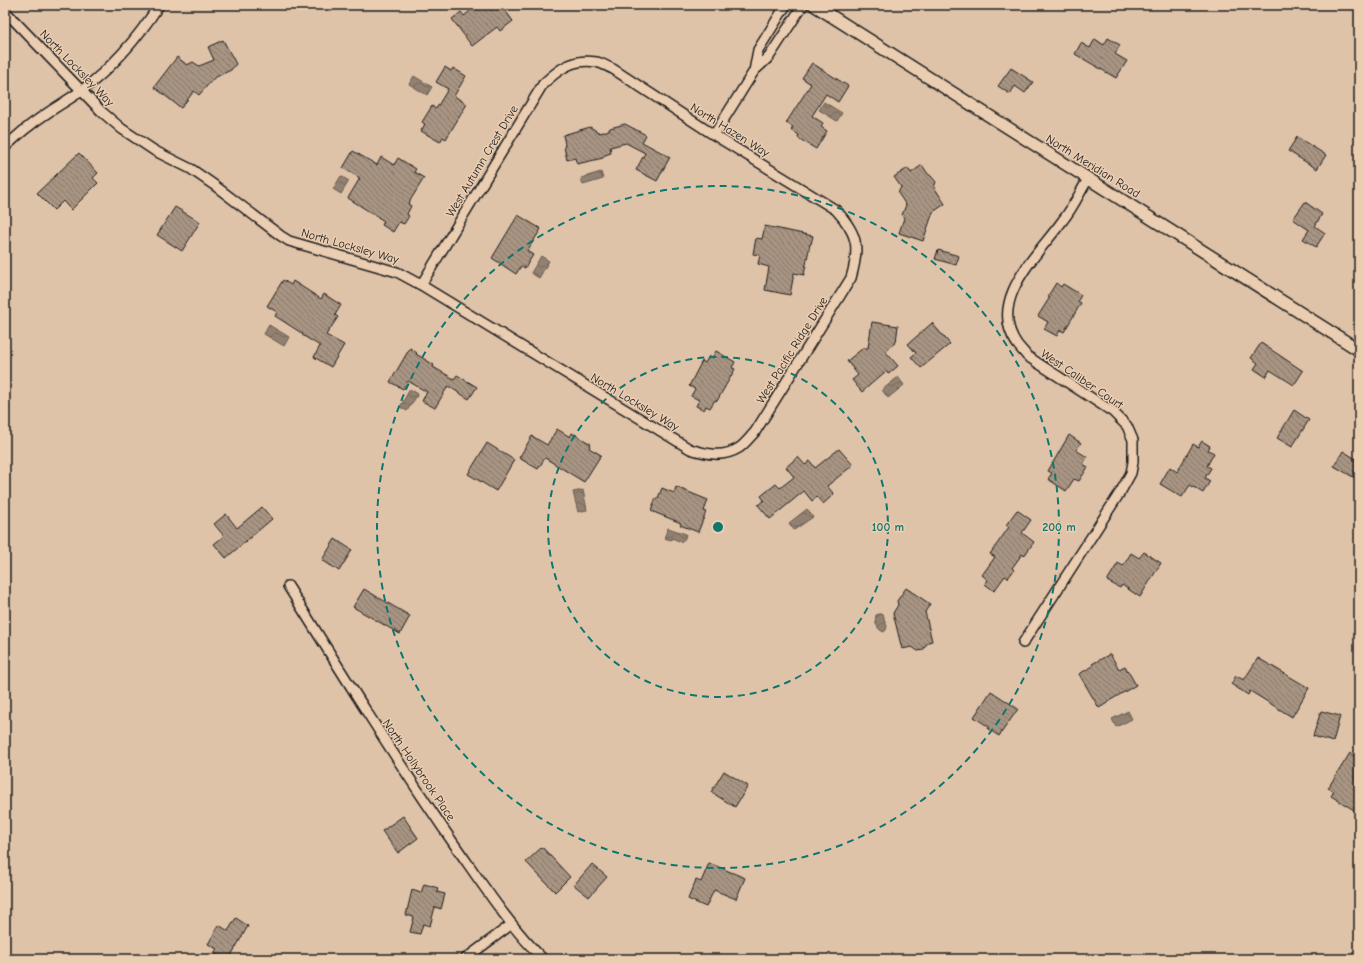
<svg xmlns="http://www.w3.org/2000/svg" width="1364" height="964" viewBox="0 0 1364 964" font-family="'Comic Neue',sans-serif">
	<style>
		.water { fill: url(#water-waves); stroke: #63594f }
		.building { fill: url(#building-back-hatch); stroke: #1c1c1c }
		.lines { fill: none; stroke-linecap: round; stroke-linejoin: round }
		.minor-casing { stroke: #1c1c1c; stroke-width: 12 }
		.tertiary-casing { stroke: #1c1c1c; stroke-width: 14 }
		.minor { stroke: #ebceb2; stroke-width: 9 }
		.tertiary { stroke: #ebceb2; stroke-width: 11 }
		.ring { fill: none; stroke: #0f766e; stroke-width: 2; stroke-dasharray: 7 5 }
		.labels { text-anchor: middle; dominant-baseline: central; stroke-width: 3; stroke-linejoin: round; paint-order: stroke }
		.street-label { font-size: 12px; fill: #1c1c1c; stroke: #ebceb2 }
		.centre { fill: #0f766e; stroke: #ebceb2; stroke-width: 2 }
		.ring-label { font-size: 12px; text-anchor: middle; font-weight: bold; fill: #0f766e; stroke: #ebceb2; stroke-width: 3; stroke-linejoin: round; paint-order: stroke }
	</style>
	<defs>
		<pattern id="water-waves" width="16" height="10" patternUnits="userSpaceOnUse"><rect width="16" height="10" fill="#928171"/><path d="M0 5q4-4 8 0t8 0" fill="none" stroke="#76695c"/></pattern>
		<pattern id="building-back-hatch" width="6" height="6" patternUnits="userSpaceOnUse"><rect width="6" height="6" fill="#a89482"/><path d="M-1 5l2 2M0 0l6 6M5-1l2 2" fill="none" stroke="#88786a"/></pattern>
	</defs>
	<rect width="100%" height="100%" fill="#dfc3a9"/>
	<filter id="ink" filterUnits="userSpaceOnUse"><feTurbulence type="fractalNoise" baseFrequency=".025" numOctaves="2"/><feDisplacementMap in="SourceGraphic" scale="8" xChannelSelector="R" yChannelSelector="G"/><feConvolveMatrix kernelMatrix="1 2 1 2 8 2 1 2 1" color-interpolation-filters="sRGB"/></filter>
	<g filter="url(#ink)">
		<path class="water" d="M 414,76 L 432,87 L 427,95 L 409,84 Z
			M 824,102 L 842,113 L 837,121 L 819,110 Z
			M 601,172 L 603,179 L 583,185 L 581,178 Z
			M 341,176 L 349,181 L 341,194 L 333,189 Z
			M 541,256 L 549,261 L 539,278 L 531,273 Z
			M 269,325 L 289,337 L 284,346 L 264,334 Z
			M 898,377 L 904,385 L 888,398 L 882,390 Z
			M 410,389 L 418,394 L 407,411 L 400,407 Z
			M 583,490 L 587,510 L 578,512 L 573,492 Z
			M 807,509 L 813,517 L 794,530 L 789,523 Z
			M 668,528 L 686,534 L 684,541 L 682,540 L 681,542 L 672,538 L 671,540 L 664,538 Z
			M 879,614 L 882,614 L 884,616 L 884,620 L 887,626 L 886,630 L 884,632 C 877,630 874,622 876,615 Z
			M 1128,711 L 1132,719 L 1116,727 L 1112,719 Z"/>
		<path class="building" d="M 477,5 L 501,5 L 513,21 L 500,31 L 497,27 L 472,46 L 452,19 L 461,12 L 464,16 Z
			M 1108,38 L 1120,45 L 1115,54 L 1127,61 L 1116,78 L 1075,54 L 1081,43 L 1090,48 L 1095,39 L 1104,45 Z
			M 223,40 L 236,64 L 231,70 L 214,78 L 199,95 L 194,91 L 181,108 L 154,87 L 177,57 L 187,65 L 193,62 L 199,66 L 214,60 L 208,47 Z
			M 812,63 L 848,86 L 838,102 L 826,94 L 812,116 L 823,123 L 821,127 L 827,131 L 816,149 L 798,138 L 799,135 L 791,130 L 793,127 L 786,123 L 811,84 L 802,78 Z
			M 445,67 L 451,71 L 453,68 L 466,76 L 454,96 L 467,104 L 446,139 L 443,137 L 440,142 L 421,131 L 425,124 L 422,122 L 432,106 L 436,109 L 448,89 L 436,82 Z
			M 1011,68 L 1033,82 L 1025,93 L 1015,86 L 1010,94 L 998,86 Z
			M 625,124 L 646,135 L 642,142 L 670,157 L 657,181 L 636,170 L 645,153 L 626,143 L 610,147 L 611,153 L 605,155 L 603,158 L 577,164 L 575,158 L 567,160 L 564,147 L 565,144 L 563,135 L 590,127 L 600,133 L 609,130 L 610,128 Z
			M 1297,137 L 1326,155 L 1317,169 L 1288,151 Z
			M 353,151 L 377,165 L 381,157 L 394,165 L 398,158 L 416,169 L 414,172 L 424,178 L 408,204 L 411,206 L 407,214 L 409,216 L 404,224 L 399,222 L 393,232 L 382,225 L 384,221 L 348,198 L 360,178 L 343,168 Z
			M 79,153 L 98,173 L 93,178 L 98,183 L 71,210 L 63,201 L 54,210 L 37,193 Z
			M 922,165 L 928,174 L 931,176 L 936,182 L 934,187 L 945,204 L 933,212 L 923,241 L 899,233 L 904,218 L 902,215 L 906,205 L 898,193 L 901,187 L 894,177 L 908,168 L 911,173 Z
			M 1305,202 L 1322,214 L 1315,226 L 1325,233 L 1316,247 L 1303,239 L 1309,230 L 1293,219 Z
			M 175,207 L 200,222 L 182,251 L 157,235 Z
			M 518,215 L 541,229 L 527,251 L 533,255 L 525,268 L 521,266 L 516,274 L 492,258 Z
			M 765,226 L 813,236 L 811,244 L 810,244 L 804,275 L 794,273 L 790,295 L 765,290 L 769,267 L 758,264 L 760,255 L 753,254 L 756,238 L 762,239 Z
			M 938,250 L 959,256 L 956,265 L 935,259 Z
			M 283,280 L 291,285 L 293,281 L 321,299 L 324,294 L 341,305 L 335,315 L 338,317 L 326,335 L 344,345 L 331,367 L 314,357 L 320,346 L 302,335 L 303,334 L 275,316 L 277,312 L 267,306 Z
			M 1056,283 L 1061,287 L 1063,284 L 1081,295 L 1078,301 L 1081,303 L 1064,332 L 1060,330 L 1057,336 L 1044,329 L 1048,322 L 1038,316 L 1050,297 L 1048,296 Z
			M 872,322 L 898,326 L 896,342 L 885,351 L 898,366 L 888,374 L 886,371 L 862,392 L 852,380 L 858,375 L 847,361 L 863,348 L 868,348 Z
			M 932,323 L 950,344 L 921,368 L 911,357 L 916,353 L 908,344 Z
			M 1261,343 L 1303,371 L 1294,385 L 1270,370 L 1266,377 L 1254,369 L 1258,363 L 1251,358 Z
			M 410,348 L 417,353 L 416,354 L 434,365 L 433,367 L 454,379 L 457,375 L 477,387 L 469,399 L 448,386 L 435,408 L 422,401 L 427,392 L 408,381 L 403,389 L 390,382 Z
			M 716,351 L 735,362 L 732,368 L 735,369 L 717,401 L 715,400 L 710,408 L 706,406 L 704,410 L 696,406 L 699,400 L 691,396 L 695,389 L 689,386 L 702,361 L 705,363 L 709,356 L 712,358 Z
			M 1294,410 L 1309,420 L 1292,447 L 1277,438 Z
			M 557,429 L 570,437 L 572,433 L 591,444 L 589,448 L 601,455 L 584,482 L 545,458 L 538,469 L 519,458 L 532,436 L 547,445 Z
			M 1069,435 L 1081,443 L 1076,450 L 1087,457 L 1083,464 L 1088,467 L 1079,481 L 1074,479 L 1066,491 L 1048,479 L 1052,473 L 1048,471 Z
			M 1202,441 L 1210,446 L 1208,450 L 1214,453 L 1207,466 L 1211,468 L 1205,478 L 1210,481 L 1203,493 L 1190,485 L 1182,497 L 1160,484 L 1170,467 L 1177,472 L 1193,444 L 1198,447 Z
			M 487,443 L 514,460 L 496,491 L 468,474 Z
			M 839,449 L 853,465 L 827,486 L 834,494 L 823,504 L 817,497 L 812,501 L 804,491 L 770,519 L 758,505 L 764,500 L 761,496 L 776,484 L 780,488 L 794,477 L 786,467 L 798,457 L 805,465 L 810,461 L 815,468 Z
			M 1343,451 L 1359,461 L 1359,471 L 1355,478 L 1334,466 Z
			M 676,487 L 708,500 L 704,511 L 706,512 L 698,532 L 680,525 L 681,523 L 651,511 L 656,498 L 658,498 L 662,488 L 674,493 Z
			M 262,507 L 272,519 L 226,558 L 214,544 L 224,536 L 214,524 L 226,514 L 237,528 Z
			M 1017,510 L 1031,520 L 1022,533 L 1034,542 L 1024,556 L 1022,554 L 1012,568 L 1014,570 L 1008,578 L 1005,576 L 994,591 L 985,584 L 988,580 L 982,575 L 995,557 L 990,554 L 1009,527 L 1006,525 Z
			M 335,539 L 352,550 L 339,571 L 322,560 Z
			M 1144,552 L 1161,563 L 1140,597 L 1122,585 L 1120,588 L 1107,581 L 1118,563 L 1123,566 L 1131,553 L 1139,558 Z
			M 906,588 L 930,604 L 925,612 L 932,641 L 928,642 L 923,650 L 918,651 L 912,647 L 902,649 L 893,613 L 898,605 L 897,601 Z
			M 364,589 L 410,616 L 400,634 L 353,607 Z
			M 1110,654 L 1119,669 L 1125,666 L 1136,685 L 1109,701 L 1109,702 L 1099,708 L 1079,674 L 1093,666 L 1092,664 Z
			M 1258,658 L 1309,688 L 1292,717 L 1250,691 L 1248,695 L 1231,684 L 1236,676 L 1244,680 Z
			M 991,691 L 1018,709 L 999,736 L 988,729 L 989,727 L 974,717 Z
			M 1321,711 L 1340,716 L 1333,742 L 1313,736 Z
			M 1350,753 L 1359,759 L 1359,769 L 1355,776 L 1359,779 L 1359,813 L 1331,796 L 1334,791 L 1328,788 Z
			M 724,771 L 748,786 L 735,807 L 711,792 Z
			M 403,816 L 418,838 L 398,853 L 382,831 Z
			M 542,847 L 570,877 L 555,892 L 526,862 Z
			M 709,863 L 745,878 L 736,899 L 714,890 L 706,907 L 688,899 L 696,880 L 701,882 Z
			M 592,864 L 607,877 L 589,897 L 574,885 Z
			M 424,884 L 438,888 L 437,892 L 445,894 L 441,909 L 435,907 L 430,926 L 423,924 L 420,934 L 410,932 L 414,917 L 406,915 L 412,890 L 421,893 Z
			M 236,918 L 248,926 L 229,959 L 224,959 L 214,953 L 217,949 L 208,944 L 219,925 L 228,931 Z"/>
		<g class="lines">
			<g class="minor-casing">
				<path id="minor" d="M 786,5 L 758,50 L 754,71 L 769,57 L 803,5
					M 5,11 L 102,112 L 122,129 L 155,151 L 191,169 L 214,185 L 281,236 L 289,241 L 397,272 L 421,285 L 690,449 C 706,454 723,458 739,448 C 745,444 750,437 755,432 L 851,278 C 860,247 858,234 836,210 L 714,135 L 613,69 C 608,67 602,63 596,62 C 573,58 559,69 543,84 L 421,285
					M 714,135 L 754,71
					M 5,147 C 13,140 20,133 28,127 C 45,113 64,103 81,91 C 113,67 138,38 159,5
					M 288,586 C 342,673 396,760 454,844 C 481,882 510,927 543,959
					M 1023,643 L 1121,491 L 1131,473 L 1133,462 L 1133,440 L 1127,426 L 1113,412 L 1027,356 C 1024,352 1020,348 1017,344 C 986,300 1039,254 1063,220 C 1073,208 1080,192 1088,179
					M 465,959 L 512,924"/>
			</g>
			<g class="tertiary-casing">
				<path id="tertiary" d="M 814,5 L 1359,350"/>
			</g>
			<use href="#minor" class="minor"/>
			<use href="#tertiary" class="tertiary"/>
		</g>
	</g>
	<g class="ring">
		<circle cx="718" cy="527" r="170"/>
		<circle cx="718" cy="527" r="341"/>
	</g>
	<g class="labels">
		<g class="street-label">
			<text transform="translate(77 68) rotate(46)">North Locksley Way</text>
			<text transform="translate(730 130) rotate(32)">North Hazen Way</text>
			<text transform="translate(482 161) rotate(-59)">West Autumn Crest Drive</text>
			<text transform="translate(1093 166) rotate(32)">North Meridian Road</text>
			<text transform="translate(350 246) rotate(16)">North Locksley Way</text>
			<text transform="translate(792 350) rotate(-58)">West Pacific Ridge Drive</text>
			<text transform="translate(1082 379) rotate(34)">West Caliber Court</text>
			<text transform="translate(635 402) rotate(31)">North Locksley Way</text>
			<text transform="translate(419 770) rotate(56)">North Hollybrook Place</text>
		</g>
	</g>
	<circle cx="718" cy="527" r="6" class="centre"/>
	<g class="ring-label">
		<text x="888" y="531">100 m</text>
		<text x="1059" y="531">200 m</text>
	</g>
	<rect width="1364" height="964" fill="none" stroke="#ebceb2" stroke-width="20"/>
	<rect x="10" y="10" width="1344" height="944" fill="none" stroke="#1c1c1c" stroke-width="1.5" filter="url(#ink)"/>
</svg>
